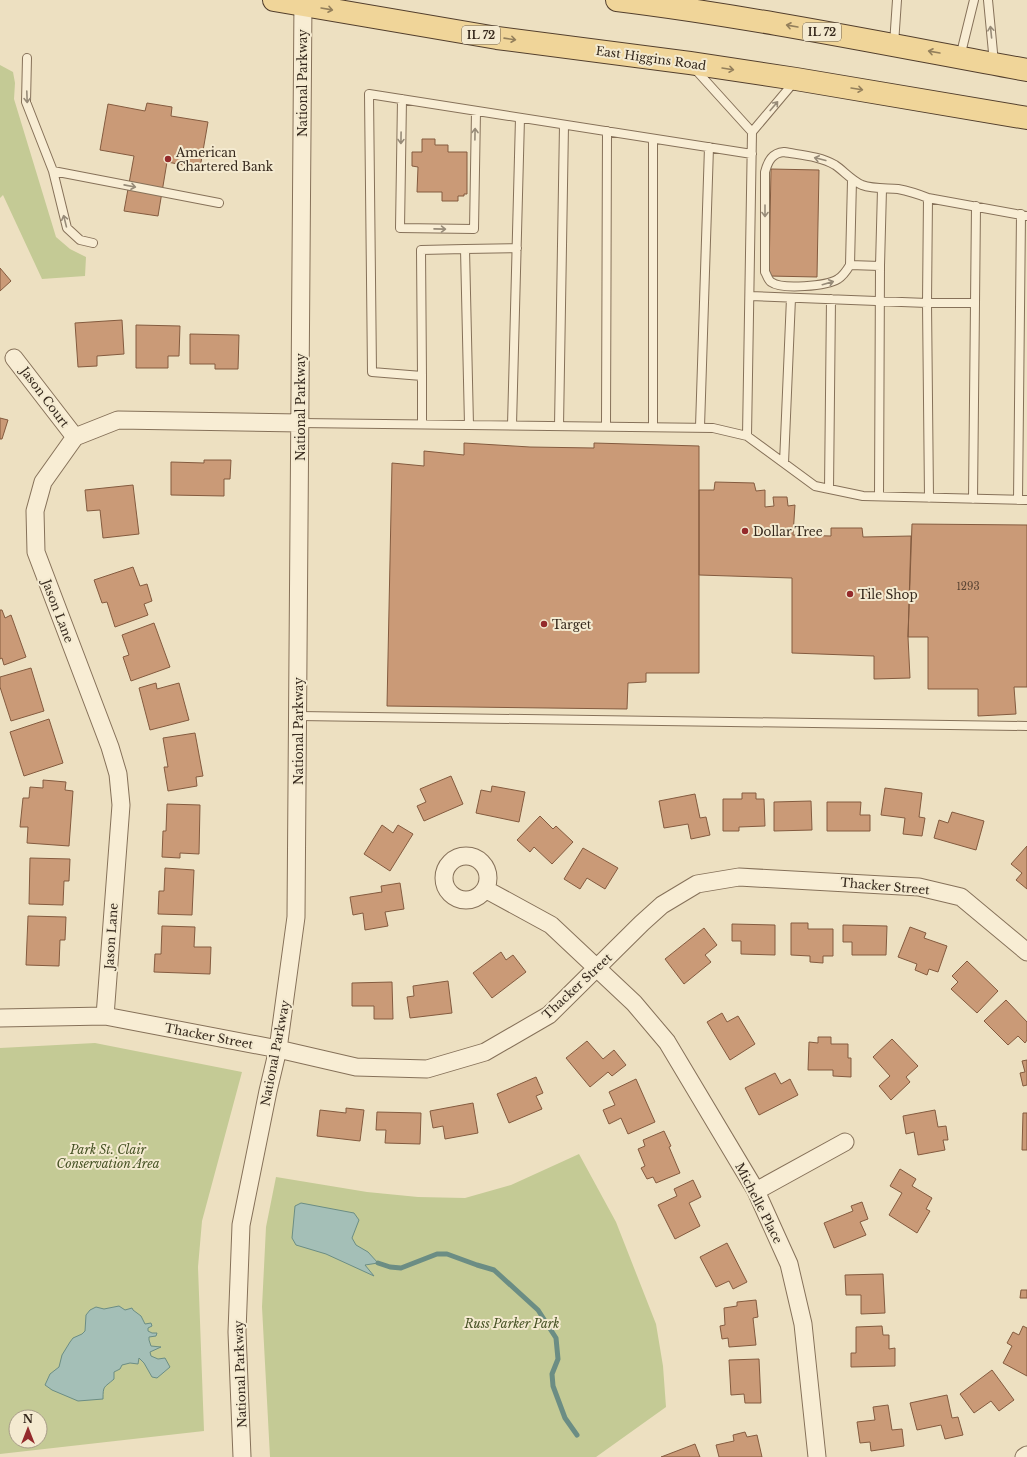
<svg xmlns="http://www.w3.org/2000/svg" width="1027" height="1457" viewBox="0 0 1027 1457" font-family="'Libre Baskerville',serif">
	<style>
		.green { fill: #c4ca95; fill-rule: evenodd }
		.water { fill: #a4bfb7; stroke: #6b8d84 }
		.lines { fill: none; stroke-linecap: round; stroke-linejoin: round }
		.stream { stroke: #6b8d84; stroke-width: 5 }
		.building { fill: #ca9a77; stroke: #845b3f }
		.lane-casing { stroke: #867159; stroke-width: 10 }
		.street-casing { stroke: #867159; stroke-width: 19 }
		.primary-casing { stroke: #533f2d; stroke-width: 24 }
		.lane { stroke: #f8edd4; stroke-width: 8 }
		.street { stroke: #f8edd4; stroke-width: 17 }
		.primary { stroke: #f0d599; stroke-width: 22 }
		.oneway { stroke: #937f5b }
		.oneway2 { stroke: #978b78 }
		.poi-dot { fill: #942a2b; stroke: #f4ead0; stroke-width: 1.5 }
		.labels { text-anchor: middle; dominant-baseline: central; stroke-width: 4; stroke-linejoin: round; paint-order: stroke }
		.number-label { font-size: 10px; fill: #5b4534 }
		.shield { fill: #f4ead0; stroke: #6f6353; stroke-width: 1 }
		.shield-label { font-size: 11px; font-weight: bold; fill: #36291d }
		.street-label { font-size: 12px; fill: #36291d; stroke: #f4ead0 }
		.poi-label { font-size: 12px; fill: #36291d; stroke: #f4ead0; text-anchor: start }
		.park-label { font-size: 12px; font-style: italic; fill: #465224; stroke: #f4ead0 }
	</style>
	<rect width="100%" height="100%" fill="#ede0c1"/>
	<path class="green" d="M 0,65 L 13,72 L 15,83 L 14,99 L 56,237 L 70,249 L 86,257 L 85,276 L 42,279 L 3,195 L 0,198 Z
		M 95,1043 L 242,1072 L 202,1221 L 198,1267 L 204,1431 L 0,1454 L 0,1048 ZM 16,1417 L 40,1417 L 40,1441 L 16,1441 Z
		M 579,1154 L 616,1222 L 656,1324 L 663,1366 L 666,1407 L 596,1457 L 270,1457 L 262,1307 L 266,1227 L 276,1177 L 367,1192 L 418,1197 L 465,1198 L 511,1185 Z"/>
	<path class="water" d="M 301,1203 L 354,1213 L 359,1220 L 352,1238 L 356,1245 L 368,1252 L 378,1263 L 365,1265 L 374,1276 L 326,1254 L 296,1245 L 292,1238 L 295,1206 Z
		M 119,1306 L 125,1310 L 132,1308 L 133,1310 L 141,1316 L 145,1324 L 151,1323 L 152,1326 L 148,1328 L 148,1331 L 152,1333 L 157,1333 L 156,1336 L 149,1337 L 149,1340 L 151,1346 L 161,1347 L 150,1352 L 151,1356 L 158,1359 L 165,1358 L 170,1367 L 157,1378 L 152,1377 L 144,1363 L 139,1358 L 138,1364 L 130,1363 L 122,1365 L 120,1369 L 114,1372 L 114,1379 C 104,1388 103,1385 103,1399 L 78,1401 L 52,1390 L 45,1385 L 50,1374 L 59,1367 L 62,1355 L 70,1342 L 73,1338 L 82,1334 L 85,1331 L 86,1315 L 90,1310 L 96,1307 L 104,1309 Z"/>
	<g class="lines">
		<path class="stream" d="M 378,1263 L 390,1267 L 401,1268 L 437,1254 L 447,1254 L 477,1265 L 494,1270 L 538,1310 L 556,1338 L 558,1359 L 552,1374 L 553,1386 L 565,1418 L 577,1435"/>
	</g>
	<path class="building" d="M 147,103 L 172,107 L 171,116 L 208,122 L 200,168 L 167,162 L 158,216 L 124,211 L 134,156 L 100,150 L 108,104 L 145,111 Z
		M 422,139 L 435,139 L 435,145 L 448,145 L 448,152 L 467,152 L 467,194 L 464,194 L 464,196 L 458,196 L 458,201 L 442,201 L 442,192 L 417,192 L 418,167 L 412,166 L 412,152 L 422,152 Z
		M 771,169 L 819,170 L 817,277 L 769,276 Z
		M 0,268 L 11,281 L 0,291 Z
		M 122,320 L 124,354 L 97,356 L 97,366 L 78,367 L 75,323 Z
		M 136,325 L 180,326 L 179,356 L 168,356 L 168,368 L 136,368 Z
		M 190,334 L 239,335 L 238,369 L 215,369 L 215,364 L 190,364 Z
		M 0,418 L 8,420 L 2,439 L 0,439 Z
		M 464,443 L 530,447 L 594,448 L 594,443 L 699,446 L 699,673 L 646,673 L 646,682 L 628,683 L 627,709 L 387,706 L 392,463 L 424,466 L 424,451 L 464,455 Z
		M 204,460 L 231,460 L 230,479 L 224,479 L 224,496 L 171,495 L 171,462 L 204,463 Z
		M 715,482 L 754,483 L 756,491 L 765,490 L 765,507 L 774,506 L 773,497 L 787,497 L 788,506 L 795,505 L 793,535 L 831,536 L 831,528 L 862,528 L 863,537 L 911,536 L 908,637 L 910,678 L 874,679 L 874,656 L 792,653 L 792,578 L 699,575 L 699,490 L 714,490 Z
		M 133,485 L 139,534 L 103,538 L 100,510 L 87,511 L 85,490 Z
		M 912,524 L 1027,525 L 1027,687 L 1014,687 L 1016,714 L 978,716 L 978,689 L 928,689 L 928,637 L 908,637 Z
		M 133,567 L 140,586 L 147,584 L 152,601 L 144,604 L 148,615 L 115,627 L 107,602 L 102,603 L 94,580 Z
		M 0,610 L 2,610 L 5,618 L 11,615 L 26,657 L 4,665 L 2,658 L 0,659 Z
		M 154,623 L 170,667 L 131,681 L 123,657 L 129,655 L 122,635 Z
		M 31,668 L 44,711 L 11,721 L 0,687 L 0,677 Z
		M 156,683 L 157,689 L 179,683 L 189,720 L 150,730 L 139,688 Z
		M 49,719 L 63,763 L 24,776 L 10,732 Z
		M 195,733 L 203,776 L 196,777 L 197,786 L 168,791 L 164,767 L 168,767 L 163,738 Z
		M 451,776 L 463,804 L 424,821 L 417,806 L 426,802 L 420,789 Z
		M 43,780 L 66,782 L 65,790 L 73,791 L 69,846 L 27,843 L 28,827 L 20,827 L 23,798 L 29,798 L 30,787 L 43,788 Z
		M 492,786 L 525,792 L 519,822 L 476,813 L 481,790 L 491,792 Z
		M 885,788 L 922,793 L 919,817 L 925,818 L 922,836 L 903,834 L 905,818 L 881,815 Z
		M 742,793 L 756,793 L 756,799 L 764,799 L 765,826 L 739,827 L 739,831 L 723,831 L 723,799 L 742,799 Z
		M 695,794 L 700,818 L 706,817 L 710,835 L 691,839 L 688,824 L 664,828 L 659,801 Z
		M 811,801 L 812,830 L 774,831 L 774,802 Z
		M 827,802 L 861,802 L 860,815 L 870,815 L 870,831 L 827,831 Z
		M 167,804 L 200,805 L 199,854 L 180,853 L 180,858 L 162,857 L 163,831 L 166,831 Z
		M 952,812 L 984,821 L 976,850 L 934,838 L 939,820 L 948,823 Z
		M 540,816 L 553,829 L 556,826 L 573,842 L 552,864 L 534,847 L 530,852 L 517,840 Z
		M 382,825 L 393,833 L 398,825 L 413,834 L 390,871 L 364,854 Z
		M 1027,846 L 1027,889 L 1016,880 L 1022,873 L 1011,864 Z
		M 583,848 L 618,868 L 605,889 L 587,878 L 580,889 L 564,879 Z
		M 30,858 L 70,859 L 69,881 L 64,881 L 63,905 L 29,904 Z
		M 165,868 L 194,870 L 192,915 L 158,914 L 159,891 L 164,891 Z
		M 400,883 L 404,909 L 385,912 L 388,926 L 365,930 L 363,913 L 353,915 L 350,897 L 382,892 L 381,886 Z
		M 28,916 L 66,917 L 65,940 L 60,940 L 59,966 L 26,965 Z
		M 791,923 L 808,923 L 808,929 L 833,929 L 833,956 L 823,956 L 823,963 L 810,962 L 810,956 L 791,955 Z
		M 732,924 L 775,925 L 775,955 L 741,954 L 741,941 L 732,941 Z
		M 843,925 L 887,926 L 886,955 L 852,955 L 852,942 L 843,942 Z
		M 162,926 L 195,927 L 194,947 L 211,947 L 210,974 L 154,972 L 155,954 L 161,954 Z
		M 910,927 L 926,933 L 924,938 L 947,946 L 938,972 L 929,969 L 927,975 L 915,970 L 917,964 L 898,957 Z
		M 704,928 L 717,945 L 705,955 L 711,962 L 684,984 L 665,959 Z
		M 501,952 L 506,960 L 513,955 L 526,972 L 492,998 L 473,973 Z
		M 967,961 L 998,991 L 977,1013 L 951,989 L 958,982 L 952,976 Z
		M 448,981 L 452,1013 L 410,1018 L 407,997 L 414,996 L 413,986 Z
		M 392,982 L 393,1019 L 374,1019 L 374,1006 L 352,1006 L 352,983 Z
		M 1006,1000 L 1027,1022 L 1027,1040 L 1025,1043 L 1018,1036 L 1008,1045 L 984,1021 Z
		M 722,1013 L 727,1022 L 738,1016 L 755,1044 L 730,1060 L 707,1022 Z
		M 818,1037 L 831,1037 L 831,1044 L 848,1044 L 848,1058 L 851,1058 L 851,1077 L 833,1076 L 833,1070 L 808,1070 L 809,1042 L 818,1043 Z
		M 892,1039 L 918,1066 L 906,1077 L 910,1082 L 891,1100 L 879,1086 L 890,1076 L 873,1057 Z
		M 587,1041 L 603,1059 L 614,1050 L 626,1065 L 612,1076 L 608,1072 L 590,1087 L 566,1058 Z
		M 1027,1060 L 1027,1085 L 1023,1086 L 1020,1073 L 1025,1072 L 1022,1061 Z
		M 775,1073 L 781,1084 L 790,1079 L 798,1095 L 759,1115 L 745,1088 Z
		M 536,1077 L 543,1093 L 536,1096 L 542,1109 L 509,1123 L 497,1094 Z
		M 636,1079 L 655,1122 L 628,1134 L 621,1118 L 609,1124 L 603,1110 L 615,1105 L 609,1092 Z
		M 473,1103 L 478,1133 L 445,1139 L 443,1126 L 433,1128 L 430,1111 Z
		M 346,1108 L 364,1110 L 360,1141 L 317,1136 L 320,1110 L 346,1113 Z
		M 935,1110 L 938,1127 L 946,1126 L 948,1140 L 943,1140 L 945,1150 L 918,1155 L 914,1132 L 906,1134 L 903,1116 Z
		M 377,1112 L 421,1113 L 420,1144 L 385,1143 L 386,1130 L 376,1130 Z
		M 1023,1113 L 1027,1113 L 1027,1150 L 1022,1150 Z
		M 664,1131 L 671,1146 L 669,1147 L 680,1173 L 656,1183 L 653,1177 L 647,1179 L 641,1168 L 645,1166 L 638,1149 L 645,1146 L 643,1140 Z
		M 900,1169 L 916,1179 L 912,1186 L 932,1198 L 926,1209 L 930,1211 L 917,1233 L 889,1215 L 902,1193 L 890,1186 Z
		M 693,1180 L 701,1197 L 689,1203 L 700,1226 L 675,1239 L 658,1205 L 677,1196 L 674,1189 Z
		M 862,1202 L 868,1219 L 860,1222 L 866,1235 L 834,1248 L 824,1223 L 853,1211 L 851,1206 Z
		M 727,1243 L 747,1282 L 733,1289 L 729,1281 L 716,1287 L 700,1257 Z
		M 883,1274 L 885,1313 L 861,1314 L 861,1295 L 846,1295 L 845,1275 Z
		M 1021,1290 L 1027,1290 L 1027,1298 L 1020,1298 Z
		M 756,1300 L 758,1317 L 753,1318 L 756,1345 L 729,1347 L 728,1338 L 722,1339 L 720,1326 L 725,1325 L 724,1308 L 737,1306 L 737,1302 Z
		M 882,1326 L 883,1335 L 889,1335 L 889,1349 L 895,1348 L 895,1366 L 851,1367 L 851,1353 L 856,1353 L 856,1327 Z
		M 1023,1326 L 1027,1328 L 1027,1376 L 1003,1363 L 1012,1346 L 1007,1343 L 1013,1332 L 1019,1335 Z
		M 759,1359 L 761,1403 L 745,1403 L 744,1394 L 731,1395 L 729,1360 Z
		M 992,1370 L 1014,1400 L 999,1411 L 991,1401 L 974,1413 L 960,1394 Z
		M 947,1395 L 952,1418 L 958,1417 L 963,1435 L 945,1439 L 941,1425 L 917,1430 L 910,1403 Z
		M 888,1405 L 892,1430 L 902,1429 L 904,1446 L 871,1451 L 870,1442 L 860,1443 L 857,1422 L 875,1420 L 873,1407 Z
		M 745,1432 L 747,1437 L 757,1435 L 762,1457 L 719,1457 L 716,1445 L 734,1441 L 733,1435 Z
		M 695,1444 L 700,1457 L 661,1457 Z"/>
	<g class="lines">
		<g class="lane-casing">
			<path id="lane" d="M 988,0 L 994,63
				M 894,44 L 897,0
				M 960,57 L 974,0
				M 27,58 L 26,102 L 53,171
				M 694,68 L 752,132
				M 402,99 L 400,228 L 474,229 L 476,111
				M 653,139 L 653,427
				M 852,180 L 850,265 C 847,270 843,276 838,279 C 827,286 782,290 771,282 C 768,280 767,275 765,272 L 765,172 C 768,161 772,153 784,152 C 800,155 820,156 835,165 C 844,171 851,180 862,185 C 873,189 886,188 898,189 C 909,191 918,194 928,198
				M 93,243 L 80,240 L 67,228 L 53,171 L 219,203
				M 850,265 L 880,266 L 879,496
				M 880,266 L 882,189
				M 750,296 L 927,303 L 929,498
				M 975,303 L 927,303 L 928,198 L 1027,216
				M 422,376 L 421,250 L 465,249
				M 300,423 L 713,428 L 747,436 L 815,486 L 863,496 L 1027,500
				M 422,424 L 422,376 L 372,372 L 369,94 L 752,154
				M 469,425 L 465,249 L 517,248
				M 512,425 L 520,118
				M 559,426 L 564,125
				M 606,426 L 607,131
				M 700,427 L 709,147
				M 747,436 L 752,132 L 795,81
				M 784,463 L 791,298
				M 829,489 L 831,299
				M 973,499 L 976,206
				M 1018,500 L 1021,214
				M 299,716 L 1027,726"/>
		</g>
		<g class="street-casing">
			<path id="street" d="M 14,358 L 75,437
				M444 878a22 22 0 1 1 44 0a22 22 0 1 1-44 0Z
				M 485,889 L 551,925 L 634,1003 L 667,1042 L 756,1191 L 789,1264 L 803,1324 L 817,1457
				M 105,1016 L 121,805 L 118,774 L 110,747 L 36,552 L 35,511 L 43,482 L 75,437 L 118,420 L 300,423
				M 0,1018 L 105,1016 L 278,1049 L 356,1067 L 427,1069 L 485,1052 L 549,1015 L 642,923 L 662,905 L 697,884 L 739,877 L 919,887 L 961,897 L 1027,952
				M 756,1191 L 845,1142
				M 242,1457 L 237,1332 L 241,1225 L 268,1091 L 278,1049 L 296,917 L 303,0
				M 1024,1457 L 1027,1455"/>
		</g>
		<g class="primary-casing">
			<path id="primary" d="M 274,0 L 497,38 L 690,63 L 796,79 L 1027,118
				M 617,0 C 755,17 890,45 1027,70"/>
		</g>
		<use href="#lane" class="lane"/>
		<use href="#street" class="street"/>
		<use href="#primary" class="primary"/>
	</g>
	<defs><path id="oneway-shaft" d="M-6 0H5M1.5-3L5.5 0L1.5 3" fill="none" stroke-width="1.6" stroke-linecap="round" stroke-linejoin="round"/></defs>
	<g class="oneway">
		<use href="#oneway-shaft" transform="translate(327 9) rotate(10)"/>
		<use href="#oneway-shaft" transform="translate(792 26) rotate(-170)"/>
		<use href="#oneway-shaft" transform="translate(510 39) rotate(8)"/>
		<use href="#oneway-shaft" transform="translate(934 52) rotate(-170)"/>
		<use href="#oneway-shaft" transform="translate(728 69) rotate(9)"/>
		<use href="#oneway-shaft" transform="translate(857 89) rotate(9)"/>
	</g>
	<g class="oneway2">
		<use href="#oneway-shaft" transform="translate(991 32) rotate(-96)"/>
		<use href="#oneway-shaft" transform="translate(27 97) rotate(88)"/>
		<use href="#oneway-shaft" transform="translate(774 106) rotate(-50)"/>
		<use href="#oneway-shaft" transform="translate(475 134) rotate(-89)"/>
		<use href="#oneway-shaft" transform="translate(401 138) rotate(91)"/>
		<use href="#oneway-shaft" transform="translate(820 159) rotate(-166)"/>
		<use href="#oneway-shaft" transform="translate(130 186) rotate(11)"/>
		<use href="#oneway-shaft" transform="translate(765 211) rotate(90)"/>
		<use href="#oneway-shaft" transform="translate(65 221) rotate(-104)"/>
		<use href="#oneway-shaft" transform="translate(440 229) rotate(1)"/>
		<use href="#oneway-shaft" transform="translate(828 283) rotate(-16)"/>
	</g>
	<g class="poi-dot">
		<circle cx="168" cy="159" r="4"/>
		<circle cx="745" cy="531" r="4"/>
		<circle cx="850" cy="594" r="4"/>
		<circle cx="544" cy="624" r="4"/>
	</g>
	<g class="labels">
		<g class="number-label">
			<text x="968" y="586">1293</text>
		</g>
		<g class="shield">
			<rect x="803" y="23" width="38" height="18" rx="3"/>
			<rect x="462" y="26" width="38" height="18" rx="3"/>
		</g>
		<g class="shield-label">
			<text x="822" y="32">IL 72</text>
			<text x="481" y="35">IL 72</text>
		</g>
		<g class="street-label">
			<text transform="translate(651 58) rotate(8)">East Higgins Road</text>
			<text transform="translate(302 83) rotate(-90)">National Parkway</text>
			<text transform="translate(45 397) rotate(53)">Jason Court</text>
			<text transform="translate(300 407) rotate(-90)">National Parkway</text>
			<text transform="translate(58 611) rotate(69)">Jason Lane</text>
			<text transform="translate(298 731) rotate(-90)">National Parkway</text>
			<text transform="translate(885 886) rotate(5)">Thacker Street</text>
			<text transform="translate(111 936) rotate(-86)">Jason Lane</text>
			<text transform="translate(577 986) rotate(-43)">Thacker Street</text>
			<text transform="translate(209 1036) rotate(11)">Thacker Street</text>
			<text transform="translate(275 1053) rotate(-79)">National Parkway</text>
			<text transform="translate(759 1203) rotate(63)">Michelle Place</text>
			<text transform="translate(240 1374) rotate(-92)">National Parkway</text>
		</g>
		<g class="poi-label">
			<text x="176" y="152">American<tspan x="176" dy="14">Chartered Bank</tspan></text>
			<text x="753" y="531">Dollar Tree</text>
			<text x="858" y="594">Tile Shop</text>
			<text x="552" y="624">Target</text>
		</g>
		<g class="park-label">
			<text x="108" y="1149">Park St. Clair<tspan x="108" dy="14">Conservation Area</tspan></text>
			<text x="512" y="1323">Russ Parker Park</text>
		</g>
	</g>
	<g transform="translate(28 1429)"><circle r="19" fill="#f4ead0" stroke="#a89d88"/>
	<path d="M0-3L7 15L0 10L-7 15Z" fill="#942a2b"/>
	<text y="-6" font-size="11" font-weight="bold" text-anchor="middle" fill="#36291d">N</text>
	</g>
</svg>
